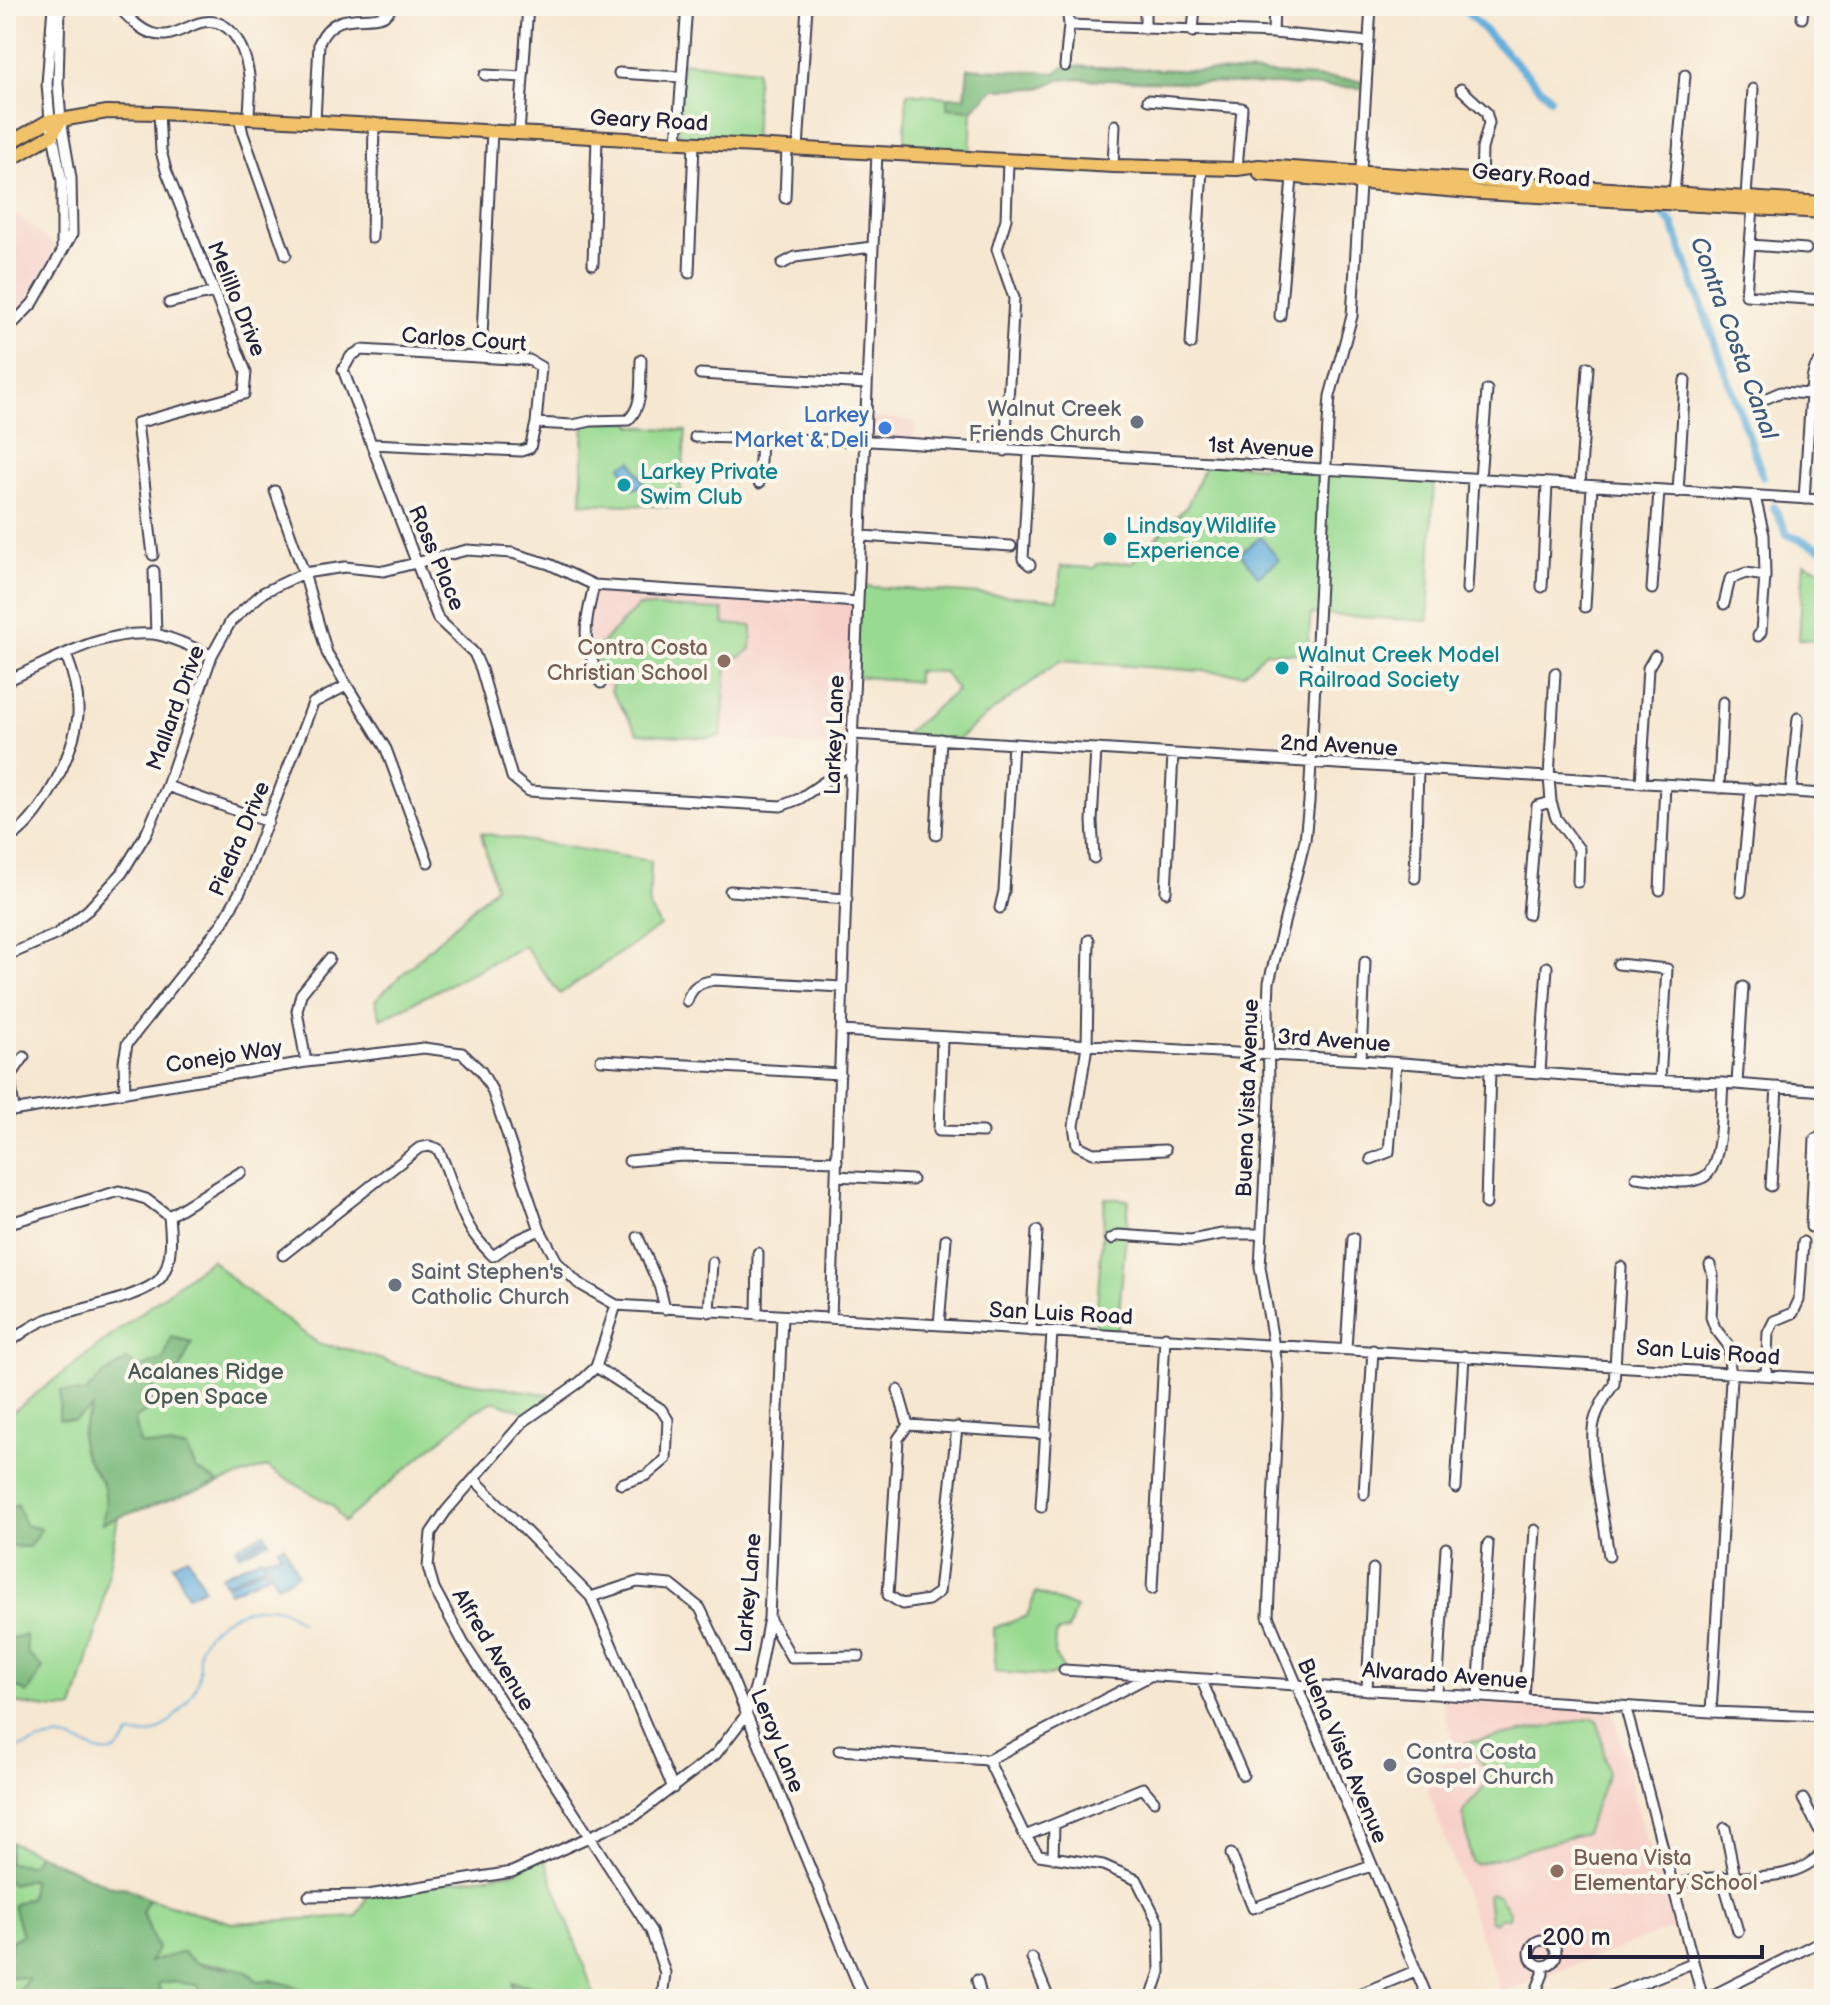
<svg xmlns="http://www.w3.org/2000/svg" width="1830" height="2005" viewBox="0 0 1830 2005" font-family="'Balsamiq Sans',sans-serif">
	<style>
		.built { fill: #f7d1c9 }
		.green { fill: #99da91; stroke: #5e7e66; stroke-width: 2 }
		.forest { fill: #7aba7b; stroke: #4e6e5b; stroke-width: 2 }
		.water { fill: #63aedc; stroke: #42688c; stroke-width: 2 }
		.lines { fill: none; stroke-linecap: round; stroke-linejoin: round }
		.stream { stroke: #63aedc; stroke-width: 2 }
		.canal { stroke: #63aedc; stroke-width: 8 }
		.minor-casing { stroke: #424051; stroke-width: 13 }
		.major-casing { stroke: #424051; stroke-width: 16 }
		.minor { stroke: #fff; stroke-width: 9 }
		.major { stroke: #f2c26a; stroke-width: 12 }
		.worship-dot { fill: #6b7280; stroke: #fbf7ec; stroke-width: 3 }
		.shop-dot { fill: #3f7fe0; stroke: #fbf7ec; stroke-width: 3 }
		.culture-dot { fill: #0f9aa8; stroke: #fbf7ec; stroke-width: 3 }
		.education-dot { fill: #8d6e63; stroke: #fbf7ec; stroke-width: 3 }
		.labels { text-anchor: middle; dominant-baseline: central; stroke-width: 8; stroke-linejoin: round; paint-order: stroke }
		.street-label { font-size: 22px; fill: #22223b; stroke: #fbf7ec }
		.worship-label { font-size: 22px; fill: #5b616d; stroke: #fbf7ec; text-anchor: start }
		.shop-label { font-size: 22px; fill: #366cbe; stroke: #fbf7ec; text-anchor: end }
		.culture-label { font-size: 22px; fill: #0d838f; stroke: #fbf7ec; text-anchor: start }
		.education-label { font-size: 22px; fill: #785e54; stroke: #fbf7ec; text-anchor: end }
		.park-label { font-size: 22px; fill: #465955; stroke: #fbf7ec }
		.water-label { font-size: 24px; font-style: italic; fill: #3c5a7b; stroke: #fbf7ec }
	</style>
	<rect width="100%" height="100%" fill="#fbf7ec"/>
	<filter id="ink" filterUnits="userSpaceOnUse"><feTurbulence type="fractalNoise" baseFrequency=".0125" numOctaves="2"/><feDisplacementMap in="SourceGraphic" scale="16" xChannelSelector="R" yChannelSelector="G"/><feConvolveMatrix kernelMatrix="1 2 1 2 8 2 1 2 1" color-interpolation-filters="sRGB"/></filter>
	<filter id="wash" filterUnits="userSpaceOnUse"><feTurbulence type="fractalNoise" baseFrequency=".006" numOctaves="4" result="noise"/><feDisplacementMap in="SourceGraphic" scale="32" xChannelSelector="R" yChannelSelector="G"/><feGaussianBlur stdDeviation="1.8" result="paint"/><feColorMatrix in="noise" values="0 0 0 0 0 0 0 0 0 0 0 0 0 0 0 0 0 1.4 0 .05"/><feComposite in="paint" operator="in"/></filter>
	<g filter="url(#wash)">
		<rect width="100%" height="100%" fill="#f6e7d0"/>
		<path class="built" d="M 6,207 L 62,250 L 33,303 L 6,331 Z
			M 865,418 L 915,421 L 915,444 L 864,442 Z
			M 594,585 L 858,602 L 852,748 L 638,733 L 611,691 L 601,683 L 585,621 Z
			M 1443,1700 L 1609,1707 L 1613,1712 L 1646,1841 L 1651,1845 L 1673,1928 L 1501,1993 L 1422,1774 L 1460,1755 L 1445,1717 Z"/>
		<path class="green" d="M 682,62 L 757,70 L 754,147 L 677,142 Z
			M 907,93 L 947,97 L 947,108 L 972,110 L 970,158 L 904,154 Z
			M 628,420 L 633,426 L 686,431 L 679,507 L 581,503 L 584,423 Z
			M 1206,463 L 1434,477 L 1428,621 L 1311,614 L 1307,654 L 1266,652 L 1243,674 L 1060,661 L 982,719 L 958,739 L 901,737 L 957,690 L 944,672 L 917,671 L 917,682 L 855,676 L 859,586 L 1058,599 L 1061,566 L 1094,568 L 1097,564 L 1133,562 L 1187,506 Z
			M 1804,563 L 1824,571 L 1824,641 L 1799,639 Z
			M 638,606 L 723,610 L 724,624 L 752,626 L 751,649 L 740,657 L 728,656 L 721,736 L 710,738 L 638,733 L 611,691 L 613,678 L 599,665 L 593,652 Z
			M 481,833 L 651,861 L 649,906 L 660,926 L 560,994 L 524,946 L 381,1019 L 375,1000 L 495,887 Z
			M 1105,1198 L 1129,1200 L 1117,1335 L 1095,1334 Z
			M 211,1259 L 236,1283 L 319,1344 L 352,1350 L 432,1376 L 559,1396 L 533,1415 L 494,1401 L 473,1412 L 344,1522 L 333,1506 L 266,1467 L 118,1517 L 99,1622 L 73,1709 L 55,1709 L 6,1702 L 6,1682 L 9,1685 L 6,1598 L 6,1417 Z
			M 1036,1592 L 1076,1608 L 1068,1630 L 1056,1633 L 1055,1656 L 1064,1670 L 1049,1676 L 995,1672 L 994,1628 L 1027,1616 Z
			M 1593,1718 L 1598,1721 L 1608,1774 L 1585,1833 L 1476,1864 L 1472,1862 L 1463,1813 C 1468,1800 1495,1786 1486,1769 C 1481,1760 1472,1752 1466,1743 Z
			M 6,1840 L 107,1885 L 156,1945 L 142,1911 L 149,1899 L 232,1923 L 357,1916 L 368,1895 L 512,1872 L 544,1857 L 596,1999 L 310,1999 L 273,1980 L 257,1981 L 226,1965 L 199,1963 L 200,1999 L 6,1999 Z
			M 1491,1893 L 1498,1895 L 1510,1913 L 1509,1918 L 1499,1918 L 1495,1922 L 1490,1921 L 1487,1895 Z"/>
		<path class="forest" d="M 1065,66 L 1261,73 L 1366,81 L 1366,88 L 1074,79 L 1058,80 L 1040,88 L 994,89 L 972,110 L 947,108 L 947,97 L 965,97 L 968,68 L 1055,73 Z
			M 171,1337 L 192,1342 L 178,1375 L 149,1382 L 163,1400 L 135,1419 L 140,1444 L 187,1448 L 196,1469 L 219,1483 L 102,1523 C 116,1470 82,1475 81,1438 C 81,1429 88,1417 92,1408 L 74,1420 L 59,1419 L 60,1391 L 85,1393 L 102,1376 L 127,1360 L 139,1368 L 164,1359 Z
			M 17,1504 L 25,1525 L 41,1529 L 29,1547 L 6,1546 L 6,1511 Z
			M 6,1598 L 7,1639 L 26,1635 L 27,1653 L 43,1668 L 28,1693 L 6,1682 Z
			M 6,1840 L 11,1842 L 8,1863 L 31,1865 L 38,1854 L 107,1885 L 127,1888 L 149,1899 L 142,1912 L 158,1949 L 149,1962 L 183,1952 C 188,1956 194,1962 200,1964 C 222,1971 239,1960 257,1981 C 282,1979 300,1988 321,1999 L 197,1999 L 201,1992 L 198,1985 L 174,1982 L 158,1983 L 162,1999 L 11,1999 L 29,1978 L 6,1976 L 6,1952 L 10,1952 L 11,1941 L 22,1935 L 13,1905 L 30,1897 L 32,1879 L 12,1884 L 6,1879 Z
			M 512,1982 L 542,1988 L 555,1999 L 524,1999 L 513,1993 Z"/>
		<path class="water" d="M 632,461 L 644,484 L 634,489 L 621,466 Z
			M 1261,537 L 1279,560 L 1258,576 L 1240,553 Z
			M 265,1533 L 269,1541 L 240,1555 L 239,1552 L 266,1538 L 238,1551 L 236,1547 Z
			M 284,1545 L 298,1574 L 277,1585 L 264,1558 L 280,1554 L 278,1548 Z
			M 188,1557 L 204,1588 L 188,1596 L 173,1564 Z
			M 261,1557 L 265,1565 L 225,1584 L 221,1576 Z
			M 265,1567 L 269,1574 L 229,1593 L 226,1585 Z"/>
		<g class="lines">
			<path class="stream" d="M 6,1749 C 26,1750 43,1736 63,1738 C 79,1739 97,1756 112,1752 C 121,1749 125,1741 130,1734 C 136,1734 143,1735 149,1734 C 168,1730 197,1694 199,1675 C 200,1665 197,1655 201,1645 C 213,1619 253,1601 280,1609 C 288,1612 294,1617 301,1622"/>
			<path class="canal" d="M 1461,6 L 1550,98
				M 1664,215 L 1673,225 L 1763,477
				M 1774,507 L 1787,534 L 1824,550"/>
		</g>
	</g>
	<g filter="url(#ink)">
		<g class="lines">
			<g class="minor-casing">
				<path id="minor" d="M 53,6 L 47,84 L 50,120 L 62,181 L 62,250
					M 117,6 C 127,15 138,29 151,33 C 169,40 183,28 199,23 C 235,13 248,57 250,85 C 251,95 249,106 249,116
					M 1067,6 L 1069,25
					M 1371,6 L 1352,316 L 1330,396 L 1328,423 L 1309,802 L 1305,840 L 1269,982 L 1268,1005 L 1269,1097 L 1260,1267 L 1277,1364 L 1278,1397 L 1268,1616 L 1428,1999
					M 1802,18 L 1803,6
					M 1145,29 L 1145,6
					M 1193,32 L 1195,6
					M 1273,33 L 1274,6
					M 1065,66 L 1069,25 L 1273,33 L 1369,42
					M 619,73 L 681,77
					M 485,75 L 523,77
					M 1461,89 L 1486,112 L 1489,123 L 1482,149 L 1481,180
					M 1148,100 L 1242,108 L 1237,169
					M 239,116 L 243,134 L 286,255
					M 315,120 L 319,43 C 338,0 381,33 392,6
					M 519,134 L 528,6
					M 677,142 L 687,6
					M 798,149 L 807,6
					M 1113,166 L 1115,125
					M 1674,193 L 1685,75
					M 1746,197 L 1753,89
					M 785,198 L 787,148
					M 1753,207 L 1746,295 L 1824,300
					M 372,238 L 374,123
					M 1750,245 L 1806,249
					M 593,264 L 597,138
					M 782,264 L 795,257 L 872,247
					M 689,273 L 694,143
					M 169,303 L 214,292
					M 1280,316 L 1292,178
					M 6,331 L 33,303 L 72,234 L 71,178 L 61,120 L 58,84 L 60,6
					M 1191,344 L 1202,169
					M 481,356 L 492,131
					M 700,374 L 867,384
					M 1767,398 L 1781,392 L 1810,394
					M 536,423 L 573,425 L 591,421 L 628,420 C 644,406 640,380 641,360
					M 695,437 L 871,441 L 1824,500
					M 372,444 L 521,451 L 530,448 L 536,423 L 541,367 L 529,360 L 361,350 L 351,356 L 343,370 L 438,619 L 474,653 L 481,669 L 512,777 L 529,791 L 781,806 L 799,799 L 852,763
					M 1005,451 L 1014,298 L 997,249 L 1006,219 L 1008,160
					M 1029,453 L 1023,559 L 1030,565
					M 1480,479 L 1487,390
					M 759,483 L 761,438
					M 1580,485 L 1588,367
					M 275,491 L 304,573 L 327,653 L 386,749 L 428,862
					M 1678,492 L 1685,380
					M 1755,497 L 1764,535 L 1765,576 L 1761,632 L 1758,636
					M 1804,499 L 1812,379 L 1815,368 L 1824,357
					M 862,536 L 1011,546
					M 153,555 L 137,423 L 244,394 L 246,372 L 166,170 L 161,151 L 159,113
					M 154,571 L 156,634
					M 594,585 C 583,634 582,636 601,683
					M 1542,587 L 1547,484
					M 1467,589 L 1473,479
					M 1652,589 L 1659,491
					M 1724,604 L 1730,579 L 1746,573 L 1765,576
					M 1585,607 L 1592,486
					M 1555,673 L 1549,777 L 1551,802 L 1556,818 L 1579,849 L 1578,882
					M 6,681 C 53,661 100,630 153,634 C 172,636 194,649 212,655
					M 853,734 L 1824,794
					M 1641,783 L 1648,668 L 1655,656
					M 167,786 L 268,822
					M 1719,788 L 1723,702
					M 1791,792 L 1798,718
					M 936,835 L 941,739
					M 6,840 C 41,822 74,754 78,715 C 79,693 74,675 66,655
					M 1094,858 L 1092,821 L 1096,749
					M 1415,878 L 1418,768
					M 1660,890 L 1665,784
					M 730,891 L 847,899
					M 1166,892 L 1173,754
					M 1741,892 L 1751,789
					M 1000,908 L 1004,891 L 1013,744
					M 1528,914 L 1537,806 L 1551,802
					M 1089,940 L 1087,1046 L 1074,1126 L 1077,1145 L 1093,1153 L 1165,1150
					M 6,956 L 57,934 L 88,910 L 122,873 L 147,832 L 167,786 L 212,655 L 231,621 L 264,592 L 304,573 L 345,567 L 384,571 L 467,550 L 512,553 L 549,564 L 594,585 L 858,602
					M 1618,964 L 1667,969 L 1660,1079
					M 687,1001 C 692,986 699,983 714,980 L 842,987
					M 841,1031 L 1361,1060 L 1620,1079 L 1723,1083 L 1824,1091
					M 942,1038 L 939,1131 L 983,1132
					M 601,1060 L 840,1074
					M 1361,1060 L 1365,962
					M 306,1062 L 297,1011 L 301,994 L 329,959
					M 1540,1072 L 1547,967
					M 1737,1084 L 1743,987
					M 125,1092 L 124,1061 L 127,1044 L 223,922 L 241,890 L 313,703 L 346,686
					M 14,1110 L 10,1077 L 24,1057
					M 6,1112 L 306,1062 L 424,1048 L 462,1053 L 481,1071 L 492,1090 L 540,1230 L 558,1263 L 578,1283 L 616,1305 L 1824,1379
					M 1371,1159 L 1389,1152 L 1396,1063
					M 629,1161 L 682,1156 L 837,1161
					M 836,1176 L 912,1180
					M 1636,1177 C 1656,1179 1686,1187 1704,1177 C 1723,1167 1721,1104 1723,1083
					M 1771,1186 L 1777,1087
					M 1486,1204 L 1490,1070
					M 169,1216 L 241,1172
					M 6,1224 L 119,1191 L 146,1199 L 169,1216 C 171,1237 173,1258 162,1276 C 149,1297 72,1310 48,1319 C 32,1325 19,1335 6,1345
					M 1811,1227 L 1815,1139 L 1824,1136
					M 638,1237 L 660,1288 L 665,1309
					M 1111,1239 L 1119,1235 L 1191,1240 L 1222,1234 L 1261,1234
					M 283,1255 L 419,1148 L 429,1146 L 438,1149 C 452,1176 458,1214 476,1237 C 481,1244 487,1250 493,1256 L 515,1241 L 540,1230
					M 1710,1265 L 1713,1275 L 1711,1317 L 1715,1328 L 1728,1345 L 1731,1380 L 1711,1712
					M 616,1305 L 596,1367 L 580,1382 L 523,1422 L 446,1511 L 431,1533 L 428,1567 L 434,1588 L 464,1644 L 651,1931 L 665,1973 L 662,1999
					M 709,1312 L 712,1262
					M 757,1315 L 758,1253
					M 831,1318 L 848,837 L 877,153
					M 939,1325 L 946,1239
					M 1031,1331 L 1037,1231
					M 1346,1349 L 1353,1238
					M 596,1367 L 661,1409 L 668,1420 L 666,1459 L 647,1475 L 621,1484
					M 1766,1375 L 1768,1333 L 1774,1321 L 1793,1313 L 1799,1300 L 1803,1242
					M 898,1390 L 908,1425
					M 908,1425 L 898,1439 L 888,1595 L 902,1604 L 928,1600 L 939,1592 L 957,1427
					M 908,1425 L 1046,1434
					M 474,1479 L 591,1597 L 673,1788
					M 1456,1488 L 1464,1356
					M 1364,1494 L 1373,1350
					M 1041,1507 L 1052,1332
					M 1609,1556 C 1605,1526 1588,1449 1594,1423 C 1597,1409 1606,1395 1614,1384 L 1621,1267
					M 1152,1589 L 1165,1337
					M 591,1597 L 637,1582 L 671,1585 L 700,1608 L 719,1647 L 864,1999
					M 769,1618 L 791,1657 L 859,1656
					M 1064,1670 L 1711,1712 L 1824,1716
					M 1201,1679 L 1243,1775
					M 1367,1690 L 1373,1569
					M 1437,1693 L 1446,1548
					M 1478,1695 L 1488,1544
					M 1524,1699 L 1535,1530
					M 1627,1713 L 1703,1999
					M 839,1750 L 988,1760 L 1148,1677
					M 988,1760 L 1025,1836 L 1039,1855 L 1103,1865 L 1137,1880 L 1159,1924 L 1160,1972 L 1151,1999
					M 1803,1799 L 1824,1839
					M 1725,1828 L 1735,1877
					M 1025,1836 L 1143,1788 L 1154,1801
					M 1231,1854 L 1253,1908 L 1371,1866
					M 1053,1858 L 1054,1825
					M 1722,1877 L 1738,1931
					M 1673,1885 C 1686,1882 1698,1879 1711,1878 C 1749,1875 1795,1884 1824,1851
					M 309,1896 L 368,1895 L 512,1872 L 635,1816 L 716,1754 L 746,1715 L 757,1682 L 769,1618 L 782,1316
					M1530 1953a13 13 0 1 1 26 0a13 13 0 1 1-26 0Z
					M 1032,1958 L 1049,1999
					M 977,1980 L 982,1999
					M 1348,1999 L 1415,1971
					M 1533,1999 L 1543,1974 L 1543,1966
					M 1603,1999 L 1692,1963
					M 1705,1999 L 1819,1942"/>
			</g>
			<g class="major-casing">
				<path id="major" d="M 6,145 L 50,120 L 61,120 L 107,112 L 159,113 L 1113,166 L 1237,169 L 1259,166 L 1824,203
					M 6,162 L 52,135 L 61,120
					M 1260,174 L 1482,193 L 1824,212"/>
			</g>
			<use href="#minor" class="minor"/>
			<use href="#major" class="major"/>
		</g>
	</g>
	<g class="worship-dot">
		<circle cx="1137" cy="422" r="8"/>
		<circle cx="395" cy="1285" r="8"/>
		<circle cx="1390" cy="1765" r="8"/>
	</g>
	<circle class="shop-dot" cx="885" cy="428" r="8"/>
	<g class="culture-dot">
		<circle cx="624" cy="485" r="8"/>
		<circle cx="1110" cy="539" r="8"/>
		<circle cx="1282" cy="668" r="8"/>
	</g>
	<g class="education-dot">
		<circle cx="724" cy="661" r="8"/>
		<circle cx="1557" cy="1871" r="8"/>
	</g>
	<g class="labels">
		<g class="street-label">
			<text transform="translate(649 121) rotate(3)">Geary Road</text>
			<text transform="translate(1531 176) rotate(4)">Geary Road</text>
			<text transform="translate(236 299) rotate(68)">Melillo Drive</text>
			<text transform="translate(464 340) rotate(4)">Carlos Court</text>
			<text transform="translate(1261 448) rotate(3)">1st Avenue</text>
			<text transform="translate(436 558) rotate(67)">Ross Place</text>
			<text transform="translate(176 708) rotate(-70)">Mallard Drive</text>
			<text transform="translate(835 735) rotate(-88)">Larkey Lane</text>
			<text transform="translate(1339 746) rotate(3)">2nd Avenue</text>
			<text transform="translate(240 839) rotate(-67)">Piedra Drive</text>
			<text transform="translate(1334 1041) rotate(4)">3rd Avenue</text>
			<text transform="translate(224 1057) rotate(-9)">Conejo Way</text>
			<text transform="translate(1248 1098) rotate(-88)">Buena Vista Avenue</text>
			<text transform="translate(1061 1314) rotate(3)">San Luis Road</text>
			<text transform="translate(1708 1353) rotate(4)">San Luis Road</text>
			<text transform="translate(749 1593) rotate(-85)">Larkey Lane</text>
			<text transform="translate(493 1650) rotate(59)">Alfred Avenue</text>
			<text transform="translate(1445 1676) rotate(4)">Alvarado Avenue</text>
			<text transform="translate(777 1741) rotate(68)">Leroy Lane</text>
			<text transform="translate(1342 1751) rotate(67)">Buena Vista Avenue</text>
		</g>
		<g class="worship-label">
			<text x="1121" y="409" text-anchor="end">Walnut Creek<tspan x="1121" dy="25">Friends Church</tspan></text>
			<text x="411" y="1272">Saint Stephen's<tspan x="411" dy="25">Catholic Church</tspan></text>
			<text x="1406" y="1752">Contra Costa<tspan x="1406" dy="25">Gospel Church</tspan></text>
		</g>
		<g class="shop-label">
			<text x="869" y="415">Larkey<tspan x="869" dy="25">Market &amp; Deli</tspan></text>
		</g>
		<g class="culture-label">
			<text x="640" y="472">Larkey Private<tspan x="640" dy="25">Swim Club</tspan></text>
			<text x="1126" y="526">Lindsay Wildlife<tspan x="1126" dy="25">Experience</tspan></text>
			<text x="1298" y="655">Walnut Creek Model<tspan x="1298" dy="25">Railroad Society</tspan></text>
		</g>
		<g class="education-label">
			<text x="708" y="648">Contra Costa<tspan x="708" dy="25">Christian School</tspan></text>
			<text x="1573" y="1858" text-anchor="start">Buena Vista<tspan x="1573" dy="25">Elementary School</tspan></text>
		</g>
		<g class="park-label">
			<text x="206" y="1372">Acalanes Ridge<tspan x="206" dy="25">Open Space</tspan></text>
		</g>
		<g class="water-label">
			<text transform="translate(1734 338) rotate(70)">Contra Costa Canal</text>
		</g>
	</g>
	<rect width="1830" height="2005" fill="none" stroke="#fbf7ec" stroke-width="32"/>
	<path d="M1530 1945v12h232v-12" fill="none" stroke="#22223b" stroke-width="4"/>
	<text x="1542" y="1945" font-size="24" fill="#22223b" stroke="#fbf7ec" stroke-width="6" paint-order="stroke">200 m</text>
</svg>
